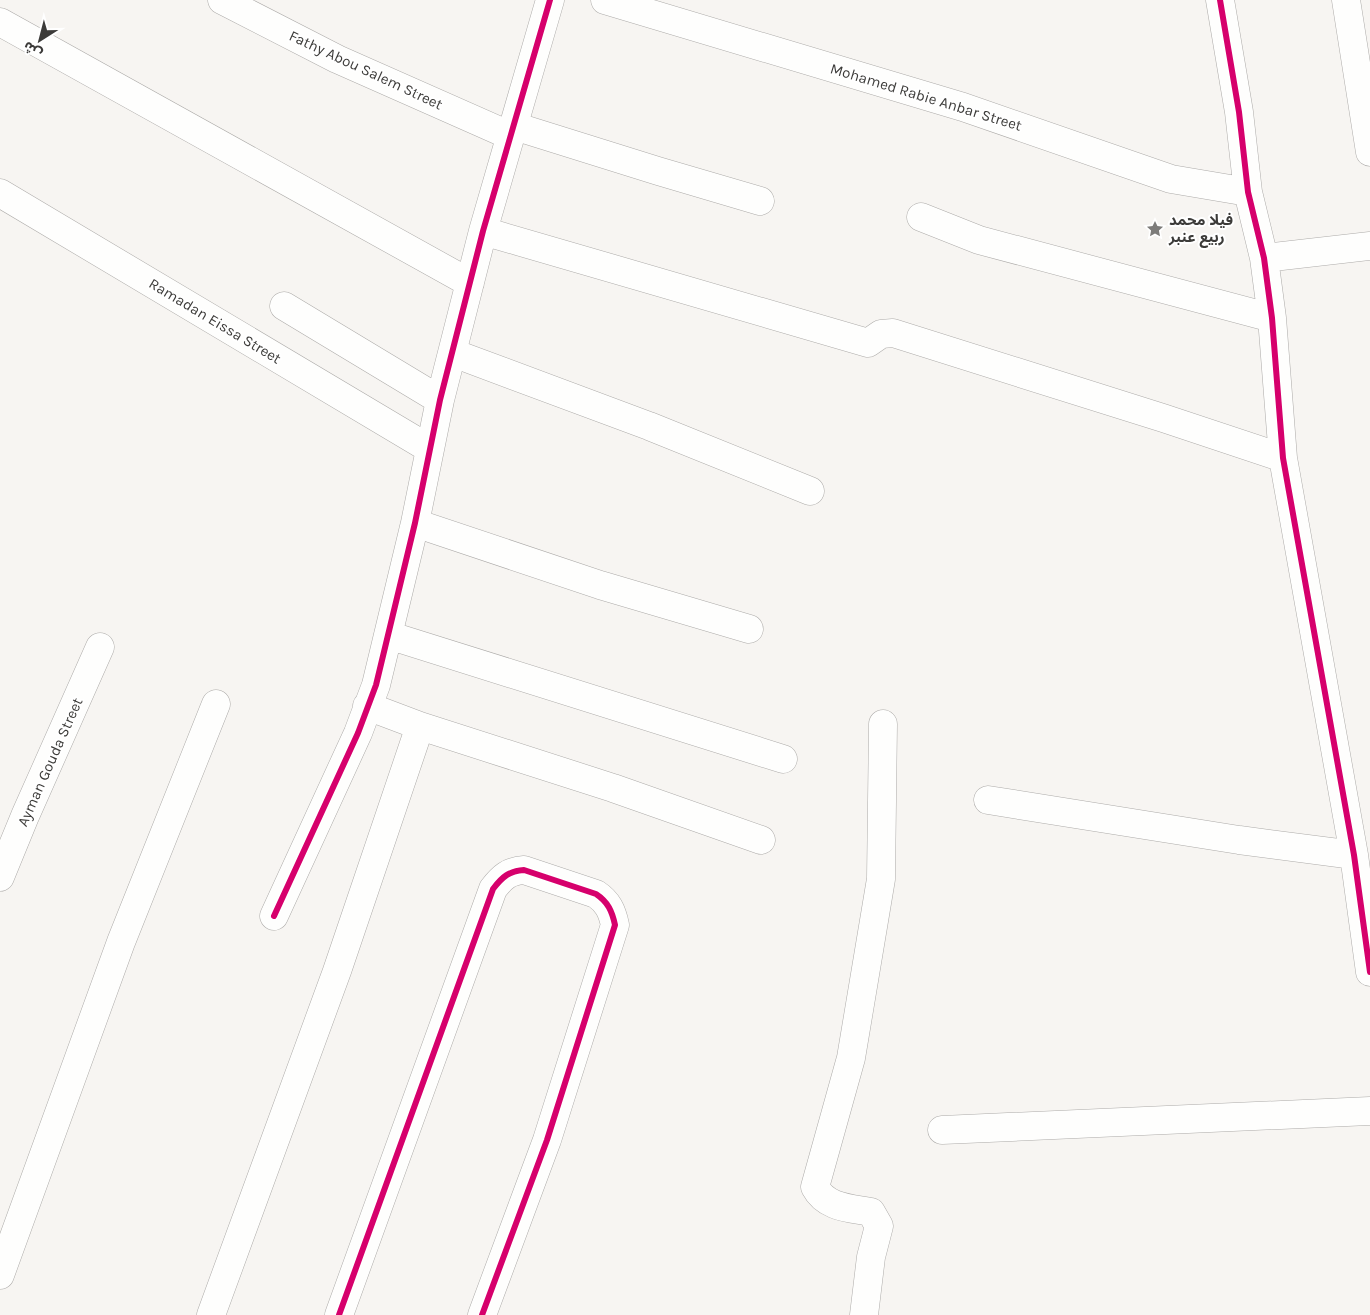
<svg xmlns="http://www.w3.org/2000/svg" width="1370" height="1315" viewBox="0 0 1370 1315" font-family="Karla,'Noto Sans Arabic',sans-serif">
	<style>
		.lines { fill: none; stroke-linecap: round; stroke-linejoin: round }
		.street-casing { stroke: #adaba9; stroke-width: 29 }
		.street { stroke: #fefefd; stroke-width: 28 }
		.cycleway-casing { stroke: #fff; stroke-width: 9 }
		.cycleway { stroke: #d6006c; stroke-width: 6 }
		.labels { text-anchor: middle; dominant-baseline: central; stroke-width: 4; stroke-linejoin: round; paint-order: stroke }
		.street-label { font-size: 15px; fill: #3c3b39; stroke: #fff }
		.poi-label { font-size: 15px; font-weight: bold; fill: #3c3b39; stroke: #fff; text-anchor: start }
	</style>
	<rect width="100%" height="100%" fill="#f7f5f2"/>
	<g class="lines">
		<g class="street-casing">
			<path id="street" d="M 222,0 L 337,59 L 511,136
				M 605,0 L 963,107 L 1171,179 L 1248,192
				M 1220,0 L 1239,112 L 1248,192 L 1264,258 L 1272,318 L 1283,458 L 1354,855 L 1370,972
				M 1346,0 L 1370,152
				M 0,22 L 470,283
				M 514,126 L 658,171 L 760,201
				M 0,193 L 430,449
				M 921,217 L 979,240 L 1272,318
				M 483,231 L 868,343 L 881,334 L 893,333 L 1163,418 L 1283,458
				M 1264,258 L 1370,246
				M 284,306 L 440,400
				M 453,353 L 649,426 L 810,491
				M 415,523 L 600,585 L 749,629
				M 388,635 L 783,759
				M 367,706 L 420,726 L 613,788 L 761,840
				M 988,800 L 1239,840 L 1354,855
				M 0,877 L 25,816 L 100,647
				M 274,916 L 358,733 L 376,685 L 415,523 L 440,400 L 483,231 L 550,0
				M 942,1130 L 1370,1111
				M 0,1275 L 121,942 L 216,704
				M 211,1315 L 337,971 L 420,726
				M 339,1315 L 493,889 C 502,877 509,871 524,870 L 596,894 C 608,902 612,911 615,925 L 547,1140 L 482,1315
				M 864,1315 L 871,1257 L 879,1226 L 871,1212 C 850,1208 826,1208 815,1187 L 851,1058 L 881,879 L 883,724"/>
		</g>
		<use href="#street" class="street"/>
		<g class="cycleway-casing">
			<path id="cycleway" d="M 1220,0 L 1239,112 L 1248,192 L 1264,258 L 1272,318 L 1283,458 L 1354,855 L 1370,972
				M 274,916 L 358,733 L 376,685 L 415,523 L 440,400 L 483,231 L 550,0
				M 339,1315 L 493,889 C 502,877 509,871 524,870 L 596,894 C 608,902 612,911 615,925 L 547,1140 L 482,1315"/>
		</g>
		<use href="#cycleway" class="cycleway"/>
	</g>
	<defs>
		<g id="sight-bare" transform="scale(1.35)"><path d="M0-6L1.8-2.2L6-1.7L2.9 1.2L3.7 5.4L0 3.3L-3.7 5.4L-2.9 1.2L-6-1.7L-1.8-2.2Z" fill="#7d7c7a" stroke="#fff" stroke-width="2.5" paint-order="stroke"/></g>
	</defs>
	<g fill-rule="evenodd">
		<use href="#sight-bare" x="1155" y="229"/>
	</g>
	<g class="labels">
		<g class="street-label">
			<text transform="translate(366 70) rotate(25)">Fathy Abou Salem Street</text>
			<text transform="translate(926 97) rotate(17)">Mohamed Rabie Anbar Street</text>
			<text transform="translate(215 321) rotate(31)">Ramadan Eissa Street</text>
			<text transform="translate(50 762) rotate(-66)">Ayman Gouda Street</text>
		</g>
		<g class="poi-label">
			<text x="1169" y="220">فيلا محمد<tspan x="1169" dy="17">ربيع عنبر</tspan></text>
		</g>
	</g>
	<g transform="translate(40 40) rotate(216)" stroke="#ffffff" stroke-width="4" paint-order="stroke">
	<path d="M0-4L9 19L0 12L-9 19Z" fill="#3c3b39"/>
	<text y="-8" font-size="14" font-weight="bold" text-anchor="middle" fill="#3c3b39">ش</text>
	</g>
</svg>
